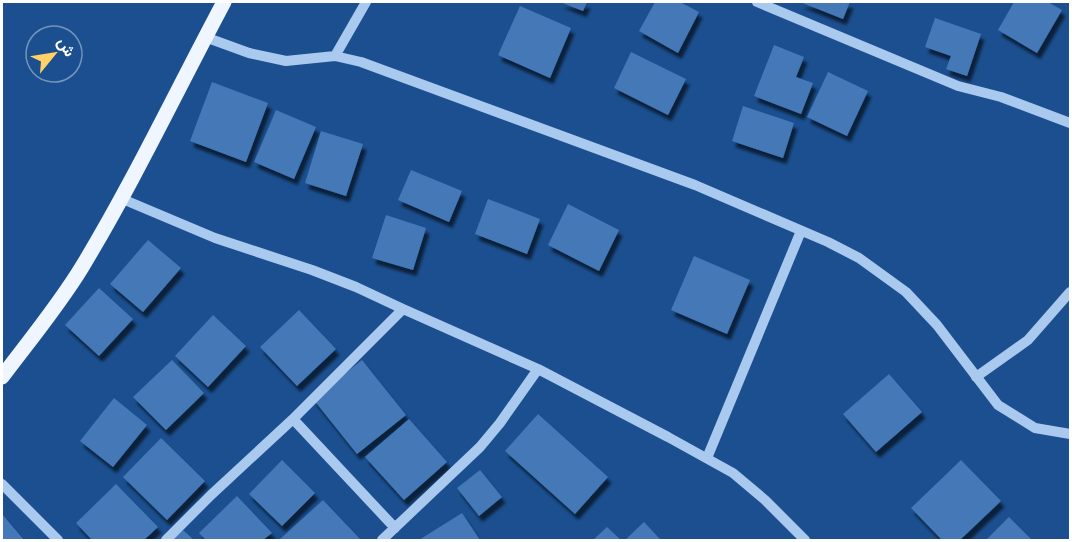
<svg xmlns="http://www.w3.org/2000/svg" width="1072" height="542" viewBox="0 0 1072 542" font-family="Inter,Vazirmatn,sans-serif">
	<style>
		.building { fill: #4478b7; filter: url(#shadow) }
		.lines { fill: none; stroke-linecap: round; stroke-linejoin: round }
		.minor { stroke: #a9c9ee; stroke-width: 10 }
		.major { stroke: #f0f6ff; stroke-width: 15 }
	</style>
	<defs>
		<filter id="shadow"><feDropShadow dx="3.5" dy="6" stdDeviation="1.5" flood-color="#0009"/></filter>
	</defs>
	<rect width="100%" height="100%" fill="#1b4f8f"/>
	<path class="building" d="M 560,2 L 587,2 L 583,11 Z
		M 655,2 L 680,2 L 699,12 L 678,53 L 639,31 Z
		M 800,2 L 850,2 L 843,19 Z
		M 1014,2 L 1048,2 L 1062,10 L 1037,53 L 998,30 Z
		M 520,6 L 571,28 L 550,78 L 498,55 Z
		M 935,18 L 981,34 L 967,76 L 946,69 L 951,56 L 925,47 Z
		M 774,45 L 804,57 L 796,77 L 813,83 L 801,114 L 754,96 Z
		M 631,52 L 686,79 L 668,115 L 614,88 Z
		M 828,72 L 868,91 L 847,136 L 807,117 Z
		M 212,82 L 268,103 L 246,162 L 190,141 Z
		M 743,106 L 794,123 L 783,158 L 732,141 Z
		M 276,110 L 316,127 L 294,179 L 254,162 Z
		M 321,131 L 363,144 L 346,196 L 305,183 Z
		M 411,170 L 462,191 L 449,222 L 398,200 Z
		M 488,199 L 540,219 L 527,254 L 475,234 Z
		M 568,204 L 619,230 L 599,271 L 548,245 Z
		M 386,215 L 426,228 L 413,270 L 372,258 Z
		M 148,240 L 181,268 L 143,312 L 110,284 Z
		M 694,256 L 750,280 L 727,334 L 671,310 Z
		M 99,288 L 133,319 L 99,356 L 65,325 Z
		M 299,310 L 336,349 L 297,386 L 260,347 Z
		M 213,315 L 246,346 L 208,387 L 175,356 Z
		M 172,360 L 204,393 L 166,430 L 133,397 Z
		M 362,360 L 406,415 L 357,454 L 313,399 Z
		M 889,374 L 922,412 L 876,452 L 843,414 Z
		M 114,398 L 147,425 L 113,467 L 80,441 Z
		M 538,414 L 608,477 L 575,514 L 505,451 Z
		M 409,419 L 447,462 L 404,500 L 365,457 Z
		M 161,438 L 205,481 L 167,520 L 123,477 Z
		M 282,460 L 315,493 L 282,526 L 249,494 Z
		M 961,460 L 1001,501 L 960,540 L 942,540 L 911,508 Z
		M 480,470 L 502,497 L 479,516 L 457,488 Z
		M 116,484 L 158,527 L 144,540 L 92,540 L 76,523 Z
		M 237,496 L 272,533 L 263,540 L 206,540 L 199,533 Z
		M 323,500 L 360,539 L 358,540 L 279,540 Z
		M 462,513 L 480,540 L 419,540 Z
		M 2,514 L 24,540 L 2,540 Z
		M 1009,517 L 1032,540 L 986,540 Z
		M 644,522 L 660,539 L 658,540 L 625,540 Z
		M 607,527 L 621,540 L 593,540 Z
		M 183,530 L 194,540 L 172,540 Z"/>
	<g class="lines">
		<path class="minor" d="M 757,2 L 958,86 L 1001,97 L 1070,123
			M 205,37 L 249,53 L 286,61 L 335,56 L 361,62 L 695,185 L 828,242 L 859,258 L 906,292 L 937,325 L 998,405 L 1035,428 L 1070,434
			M 335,56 L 366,2
			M 120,198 L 215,238 L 312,270 L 356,287 L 403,309 L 538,369 L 668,437 L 733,473 L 765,500 L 805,540
			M 976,377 L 1028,340 L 1070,292
			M 293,419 L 395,528
			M 707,458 L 801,231
			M 2,484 L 58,540
			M 166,540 L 211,495 L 293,419 L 403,309
			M 382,540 L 480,447 L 500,423 L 538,369"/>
		<path class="major" d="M 2,377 C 29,341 59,305 82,267 C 134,181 177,90 224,2"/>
	</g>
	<rect width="1072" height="542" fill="none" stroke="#ffffff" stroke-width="6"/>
	<g transform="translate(54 54) rotate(60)"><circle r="28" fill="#1b4f8f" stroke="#7695bc" stroke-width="1.5"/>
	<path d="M0-4.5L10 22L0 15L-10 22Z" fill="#ffd166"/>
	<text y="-9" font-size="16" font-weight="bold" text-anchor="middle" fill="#ffffff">ش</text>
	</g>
</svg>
